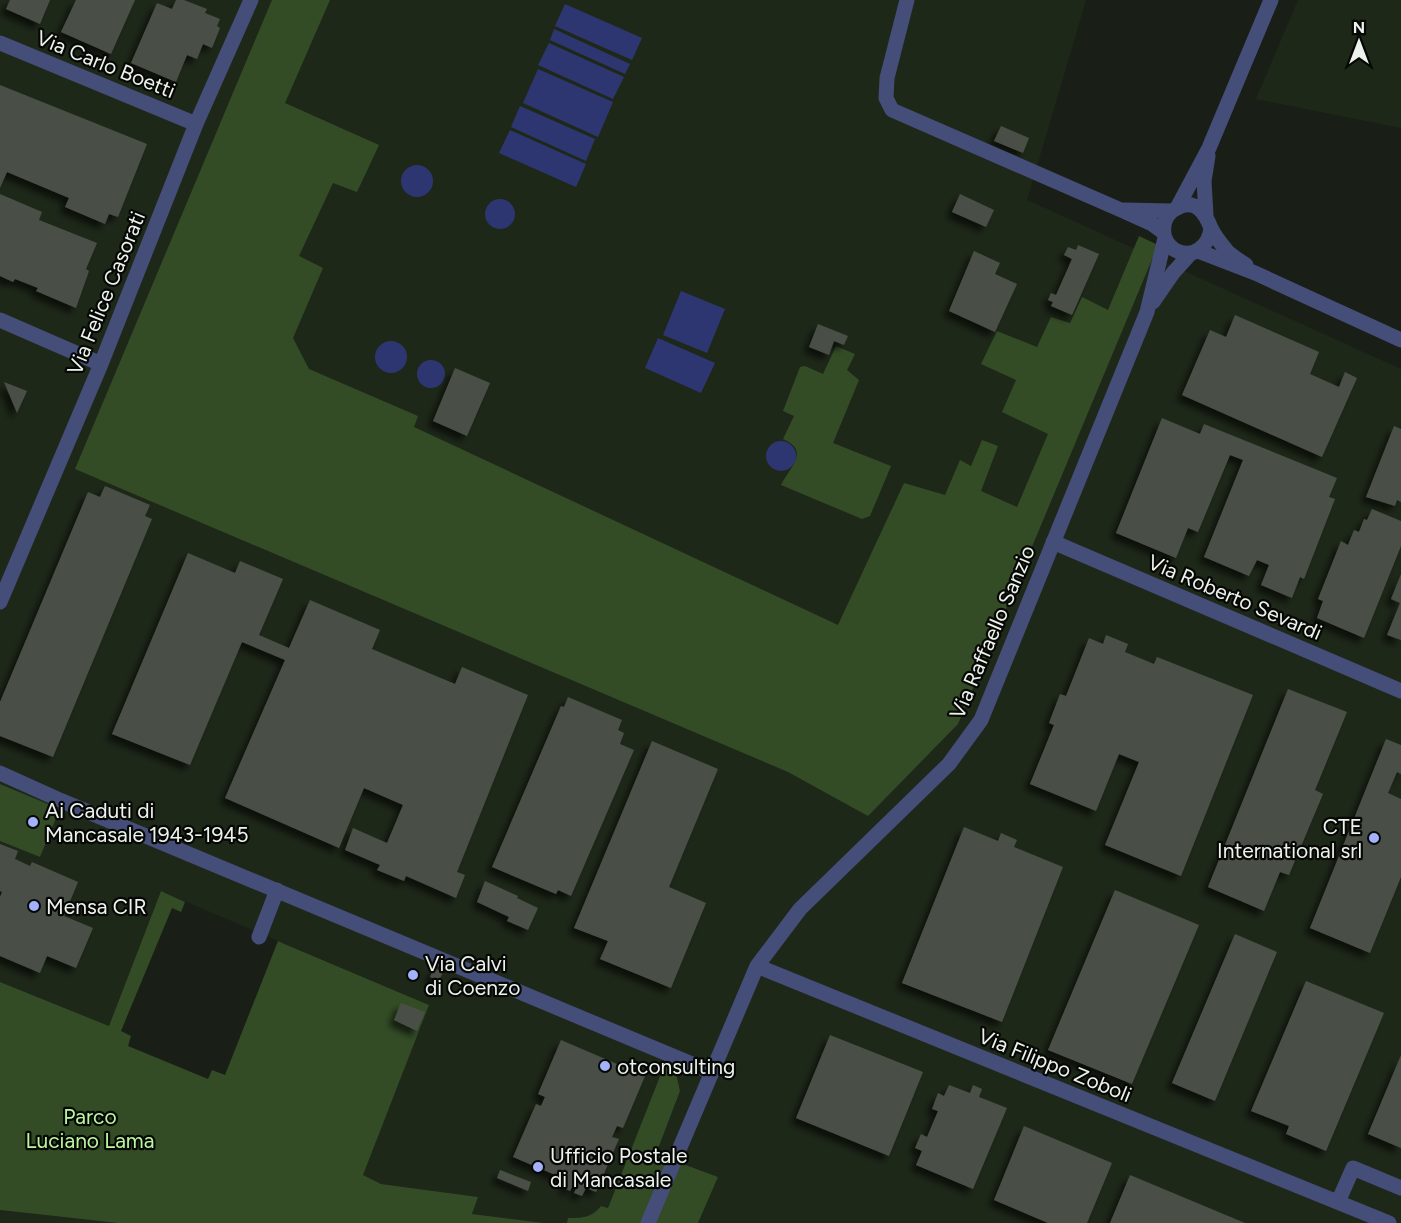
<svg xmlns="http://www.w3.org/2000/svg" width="1401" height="1223" viewBox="0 0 1401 1223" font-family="Figtree,sans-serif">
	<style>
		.built { fill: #1e2819 }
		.green { fill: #334c26 }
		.water { fill: #2e3672 }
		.building { fill: #495046; filter: url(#shadow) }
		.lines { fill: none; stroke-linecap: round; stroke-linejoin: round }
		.minor { stroke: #454d79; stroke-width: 15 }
		.poi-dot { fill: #a2b2fd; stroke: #060805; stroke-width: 2 }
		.labels { text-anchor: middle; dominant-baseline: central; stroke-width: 4.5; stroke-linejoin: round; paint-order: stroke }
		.street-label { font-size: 21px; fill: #edf2ec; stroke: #060805 }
		.poi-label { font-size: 21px; fill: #edf2ec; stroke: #060805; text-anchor: start }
		.park-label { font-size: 21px; fill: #bbf89d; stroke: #060805 }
	</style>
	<defs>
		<filter id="shadow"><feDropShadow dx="-5.5" dy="5.5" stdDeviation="3" flood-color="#0009"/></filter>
	</defs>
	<rect width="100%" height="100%" fill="#191f16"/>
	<path class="built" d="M 0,0 L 1086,0 L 1027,200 L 1401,369 L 1401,1223 L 698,1223 L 718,1177 L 656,1154 L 680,1091 L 676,1073 L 666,1061 L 608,1208 L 601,1206 L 595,1212 L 585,1219 L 569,1218 L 567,1223 L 544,1223 L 472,1214 L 478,1197 L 381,1184 L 362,1175 L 429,1005 L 161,891 L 109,1026 L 0,982 L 0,841 L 40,857 L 60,809 L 0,784 Z
		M 1298,0 L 1401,0 L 1401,128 L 1256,99 Z
		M 0,1210 L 109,1222 L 118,1223 L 0,1223 Z"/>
	<path class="green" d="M 272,0 L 330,0 L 285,103 L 379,145 L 357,192 L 333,183 L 299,256 L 323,268 L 293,338 L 309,369 L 418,416 L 414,427 L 838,625 L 904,483 L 945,495 L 960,460 L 971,466 L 982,440 L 998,446 L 981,491 L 1017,507 L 1048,434 L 1002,412 L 1016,380 L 981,364 L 997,331 L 1037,347 L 1051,317 L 1070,323 L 1082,297 L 1108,310 L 1139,236 L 1158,245 L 958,724 L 868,816 L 788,772 L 75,469 Z
		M 836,346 L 855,354 L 847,370 L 859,380 L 833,443 L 891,466 L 870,516 L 862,519 L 781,485 C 789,468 811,451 783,439 L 794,416 L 783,411 L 800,367 L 805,366 L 823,374 Z
		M 0,784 L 60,809 L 40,857 L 0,841 Z
		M 161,891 L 185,902 L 181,912 L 172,908 L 121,1031 L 131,1036 L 128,1046 L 208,1079 L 212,1070 L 225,1075 L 278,941 L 287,945 L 429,1005 L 363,1175 L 381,1184 L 478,1197 L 472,1214 L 544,1223 L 118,1223 L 0,1210 L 0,982 L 109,1026 Z
		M 666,1061 L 676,1073 L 680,1091 L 656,1154 L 718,1177 L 698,1223 L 567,1223 L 568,1218 C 583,1218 591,1218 601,1206 L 608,1208 Z"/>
	<path class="water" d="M 565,4 L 642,38 L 632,60 L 555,26 Z
		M 554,29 L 630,64 L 625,74 L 550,40 Z
		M 549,43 L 624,77 L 613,99 L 538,65 Z
		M 538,69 L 613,102 L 598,137 L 523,103 Z
		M 520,106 L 595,139 L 586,161 L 511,127 Z
		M 510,130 L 586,164 L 576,187 L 499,153 Z
		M401 181a16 16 0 1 1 32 0a16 16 0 1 1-32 0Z
		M485 214a15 15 0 1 1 30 0a15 15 0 1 1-30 0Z
		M 681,291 L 725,309 L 707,353 L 663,335 Z
		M 658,338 L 715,363 L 701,393 L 645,368 Z
		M375 357a16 16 0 1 1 32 0a16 16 0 1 1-32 0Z
		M417 374a14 14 0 1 1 28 0a14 14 0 1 1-28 0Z
		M766 456a15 15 0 1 1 30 0a15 15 0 1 1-30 0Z"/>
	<path class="building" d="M 10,0 L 50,0 L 40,24 L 6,9 Z
		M 76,0 L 135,0 L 111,54 L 61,32 Z
		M 176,0 L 184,0 L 207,9 L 205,13 L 220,19 L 217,26 L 220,28 L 212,48 L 203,44 L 197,59 L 187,55 L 176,82 L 131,63 L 157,3 L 172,9 Z
		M 0,85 L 147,144 L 118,217 L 109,214 L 105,224 L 65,207 L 69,198 L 7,172 L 0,188 Z
		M 1001,126 L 1029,138 L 1023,153 L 994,141 Z
		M 0,194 L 42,212 L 39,220 L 97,243 L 86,269 L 89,271 L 76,308 L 36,291 L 38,288 L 15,279 L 13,282 L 0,276 Z
		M 960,194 L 994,210 L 986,227 L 952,212 Z
		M 1078,245 L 1099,254 L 1072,315 L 1051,306 L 1053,302 L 1048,300 L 1051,293 L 1056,295 L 1072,259 L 1064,255 L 1068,247 L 1076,250 Z
		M 974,251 L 1000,263 L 995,274 L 1017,284 L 995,332 L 949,311 Z
		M 1235,315 L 1319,352 L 1310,374 L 1339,387 L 1345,372 L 1357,378 L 1322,457 L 1182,395 L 1210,330 L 1226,337 Z
		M 818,324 L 848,336 L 844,345 L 834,341 L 829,355 L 809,347 Z
		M 455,368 L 490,383 L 467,436 L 433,421 Z
		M 4,382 L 27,391 L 17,413 Z
		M 1162,418 L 1200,434 L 1204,424 L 1337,478 L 1329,497 L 1335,499 L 1304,579 L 1300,577 L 1292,598 L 1261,585 L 1269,565 L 1257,560 L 1249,576 L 1204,557 L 1243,460 L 1230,455 L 1198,532 L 1188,528 L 1176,558 L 1116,533 Z
		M 1394,426 L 1401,429 L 1401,502 L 1397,500 L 1395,506 L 1366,497 Z
		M 105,486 L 150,505 L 145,516 L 152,519 L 53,757 L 0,736 L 0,702 L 88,492 L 100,497 Z
		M 1372,509 L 1401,521 L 1401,546 L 1364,638 L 1317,618 L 1323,601 L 1318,599 L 1341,541 L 1348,545 L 1354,530 L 1359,532 L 1364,519 L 1367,520 Z
		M 188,553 L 235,573 L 240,561 L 283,579 L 259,635 L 289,648 L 310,600 L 380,630 L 372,649 L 455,684 L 462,667 L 528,695 L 457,872 L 465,875 L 456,898 L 406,876 L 404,881 L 377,870 L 380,865 L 345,850 L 353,828 L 387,843 L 403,805 L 364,788 L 339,848 L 225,798 L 285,660 L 242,642 L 190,765 L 112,734 Z
		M 1401,574 L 1401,640 L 1387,635 L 1400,603 L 1391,599 Z
		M 1106,635 L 1128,644 L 1125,652 L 1154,664 L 1157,657 L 1253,695 L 1181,876 L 1105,845 L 1139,762 L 1119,754 L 1096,811 L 1030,784 L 1054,725 L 1049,723 L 1060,694 L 1066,696 L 1089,638 L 1103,644 Z
		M 1288,689 L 1347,712 L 1315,790 L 1323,794 L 1289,875 L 1280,872 L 1264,911 L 1208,887 Z
		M 568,697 L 622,720 L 618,730 L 624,733 L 620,744 L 634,750 L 571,896 L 558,890 L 556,894 L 492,867 L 561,706 L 564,707 Z
		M 1386,739 L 1401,745 L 1401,774 L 1397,772 L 1388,793 L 1401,799 L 1401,877 L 1370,953 L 1310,928 Z
		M 652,741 L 718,769 L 669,887 L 706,903 L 671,988 L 600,959 L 608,941 L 574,928 Z
		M 964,827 L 998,841 L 1001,833 L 1017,840 L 1014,847 L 1063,867 L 1002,1022 L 902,983 Z
		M 0,844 L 18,851 L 15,859 L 30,866 L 32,862 L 78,882 L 64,916 L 93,928 L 76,968 L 47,956 L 40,973 L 0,956 L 0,897 L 2,892 L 0,891 Z
		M 485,881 L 518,896 L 517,898 L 538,908 L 528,930 L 507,921 L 509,917 L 477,902 Z
		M 1115,890 L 1199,925 L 1132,1084 L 1048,1050 Z
		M 1235,934 L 1277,952 L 1215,1101 L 1172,1083 Z
		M 434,968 L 443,972 L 439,981 L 430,977 Z
		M 1306,981 L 1384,1013 L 1326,1151 L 1286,1134 L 1289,1126 L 1251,1111 Z
		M 401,1003 L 425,1012 L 417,1031 L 394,1020 Z
		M 830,1035 L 923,1072 L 889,1156 L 796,1118 Z
		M 561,1040 L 645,1076 L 623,1128 L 617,1126 L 612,1137 L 619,1139 L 596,1192 L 586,1188 L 582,1196 L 574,1193 L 578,1184 L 574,1183 L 570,1191 L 564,1188 L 567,1180 L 513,1157 L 536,1104 L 541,1106 L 545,1097 L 538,1094 Z
		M 1401,1055 L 1401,1148 L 1368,1134 Z
		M 949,1085 L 970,1093 L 973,1085 L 982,1089 L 979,1097 L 1007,1108 L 973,1189 L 916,1165 L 922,1151 L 915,1148 L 921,1134 L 927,1137 L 938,1111 L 932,1109 L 938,1093 L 944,1096 Z
		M 1024,1126 L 1112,1163 L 1087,1223 L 1048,1223 L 994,1200 Z
		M 500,1170 L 531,1182 L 528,1191 L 497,1178 Z
		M 1130,1175 L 1245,1223 L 1110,1223 Z"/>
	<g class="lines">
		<path class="minor" d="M 907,0 L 887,78 L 886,98 L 892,110 L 1121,210 L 1152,224 L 1163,232
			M 0,43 L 196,124
			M 1177,208 L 1209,148 L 1271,0
			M 1124,210 L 1172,211
			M 1206,215 L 1204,181 L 1208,156
			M 1211,228 C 1209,246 1193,260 1175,250 C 1159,240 1160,216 1177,208 C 1196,198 1205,213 1211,228 C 1214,235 1222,245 1227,251 C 1232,256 1240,261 1246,265
			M 1198,251 L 1255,273 L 1401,340
			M 1153,302 L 1173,273 L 1191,253
			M 0,320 L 101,364
			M 1053,542 L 1401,691
			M 0,602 L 101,364 L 196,124 L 251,0
			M 0,773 L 62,801 L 711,1072
			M 259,937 L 277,890
			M 757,966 L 1389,1223
			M 1338,1202 L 1353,1168 L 1401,1188
			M 648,1223 L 757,966 L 800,909 L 949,764 L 981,720 L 1147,312 L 1165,238"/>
	</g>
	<g class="poi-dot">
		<circle cx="33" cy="822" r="6"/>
		<circle cx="1374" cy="838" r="6"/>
		<circle cx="34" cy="906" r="6"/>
		<circle cx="413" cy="975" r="6"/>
		<circle cx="605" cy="1066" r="6"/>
		<circle cx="538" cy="1167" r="6"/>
	</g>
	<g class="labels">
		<g class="street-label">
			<text transform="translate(106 64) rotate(22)">Via Carlo Boetti</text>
			<text transform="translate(106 293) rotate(-68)">Via Felice Casorati</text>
			<text transform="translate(1235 597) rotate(23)">Via Roberto Sevardi</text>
			<text transform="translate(992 632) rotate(-67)">Via Raffaello Sanzio</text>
			<text transform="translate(1055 1065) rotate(22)">Via Filippo Zoboli</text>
		</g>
		<g class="poi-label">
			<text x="45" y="810">Ai Caduti di<tspan x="45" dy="24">Mancasale 1943-1945</tspan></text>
			<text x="1362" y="826" text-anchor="end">CTE<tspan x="1362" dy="24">International srl</tspan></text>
			<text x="46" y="906">Mensa CIR</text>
			<text x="425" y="963">Via Calvi<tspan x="425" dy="24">di Coenzo</tspan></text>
			<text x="617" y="1066">otconsulting</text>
			<text x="550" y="1155">Ufficio Postale<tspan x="550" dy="24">di Mancasale</tspan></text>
		</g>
		<g class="park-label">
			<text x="90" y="1116">Parco<tspan x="90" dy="24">Luciano Lama</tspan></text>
		</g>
	</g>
	<g transform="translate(1359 42)" stroke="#060805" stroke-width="4.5" paint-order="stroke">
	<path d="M0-4.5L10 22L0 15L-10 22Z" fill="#edf2ec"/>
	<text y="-9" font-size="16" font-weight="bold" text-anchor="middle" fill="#edf2ec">N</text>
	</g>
</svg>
